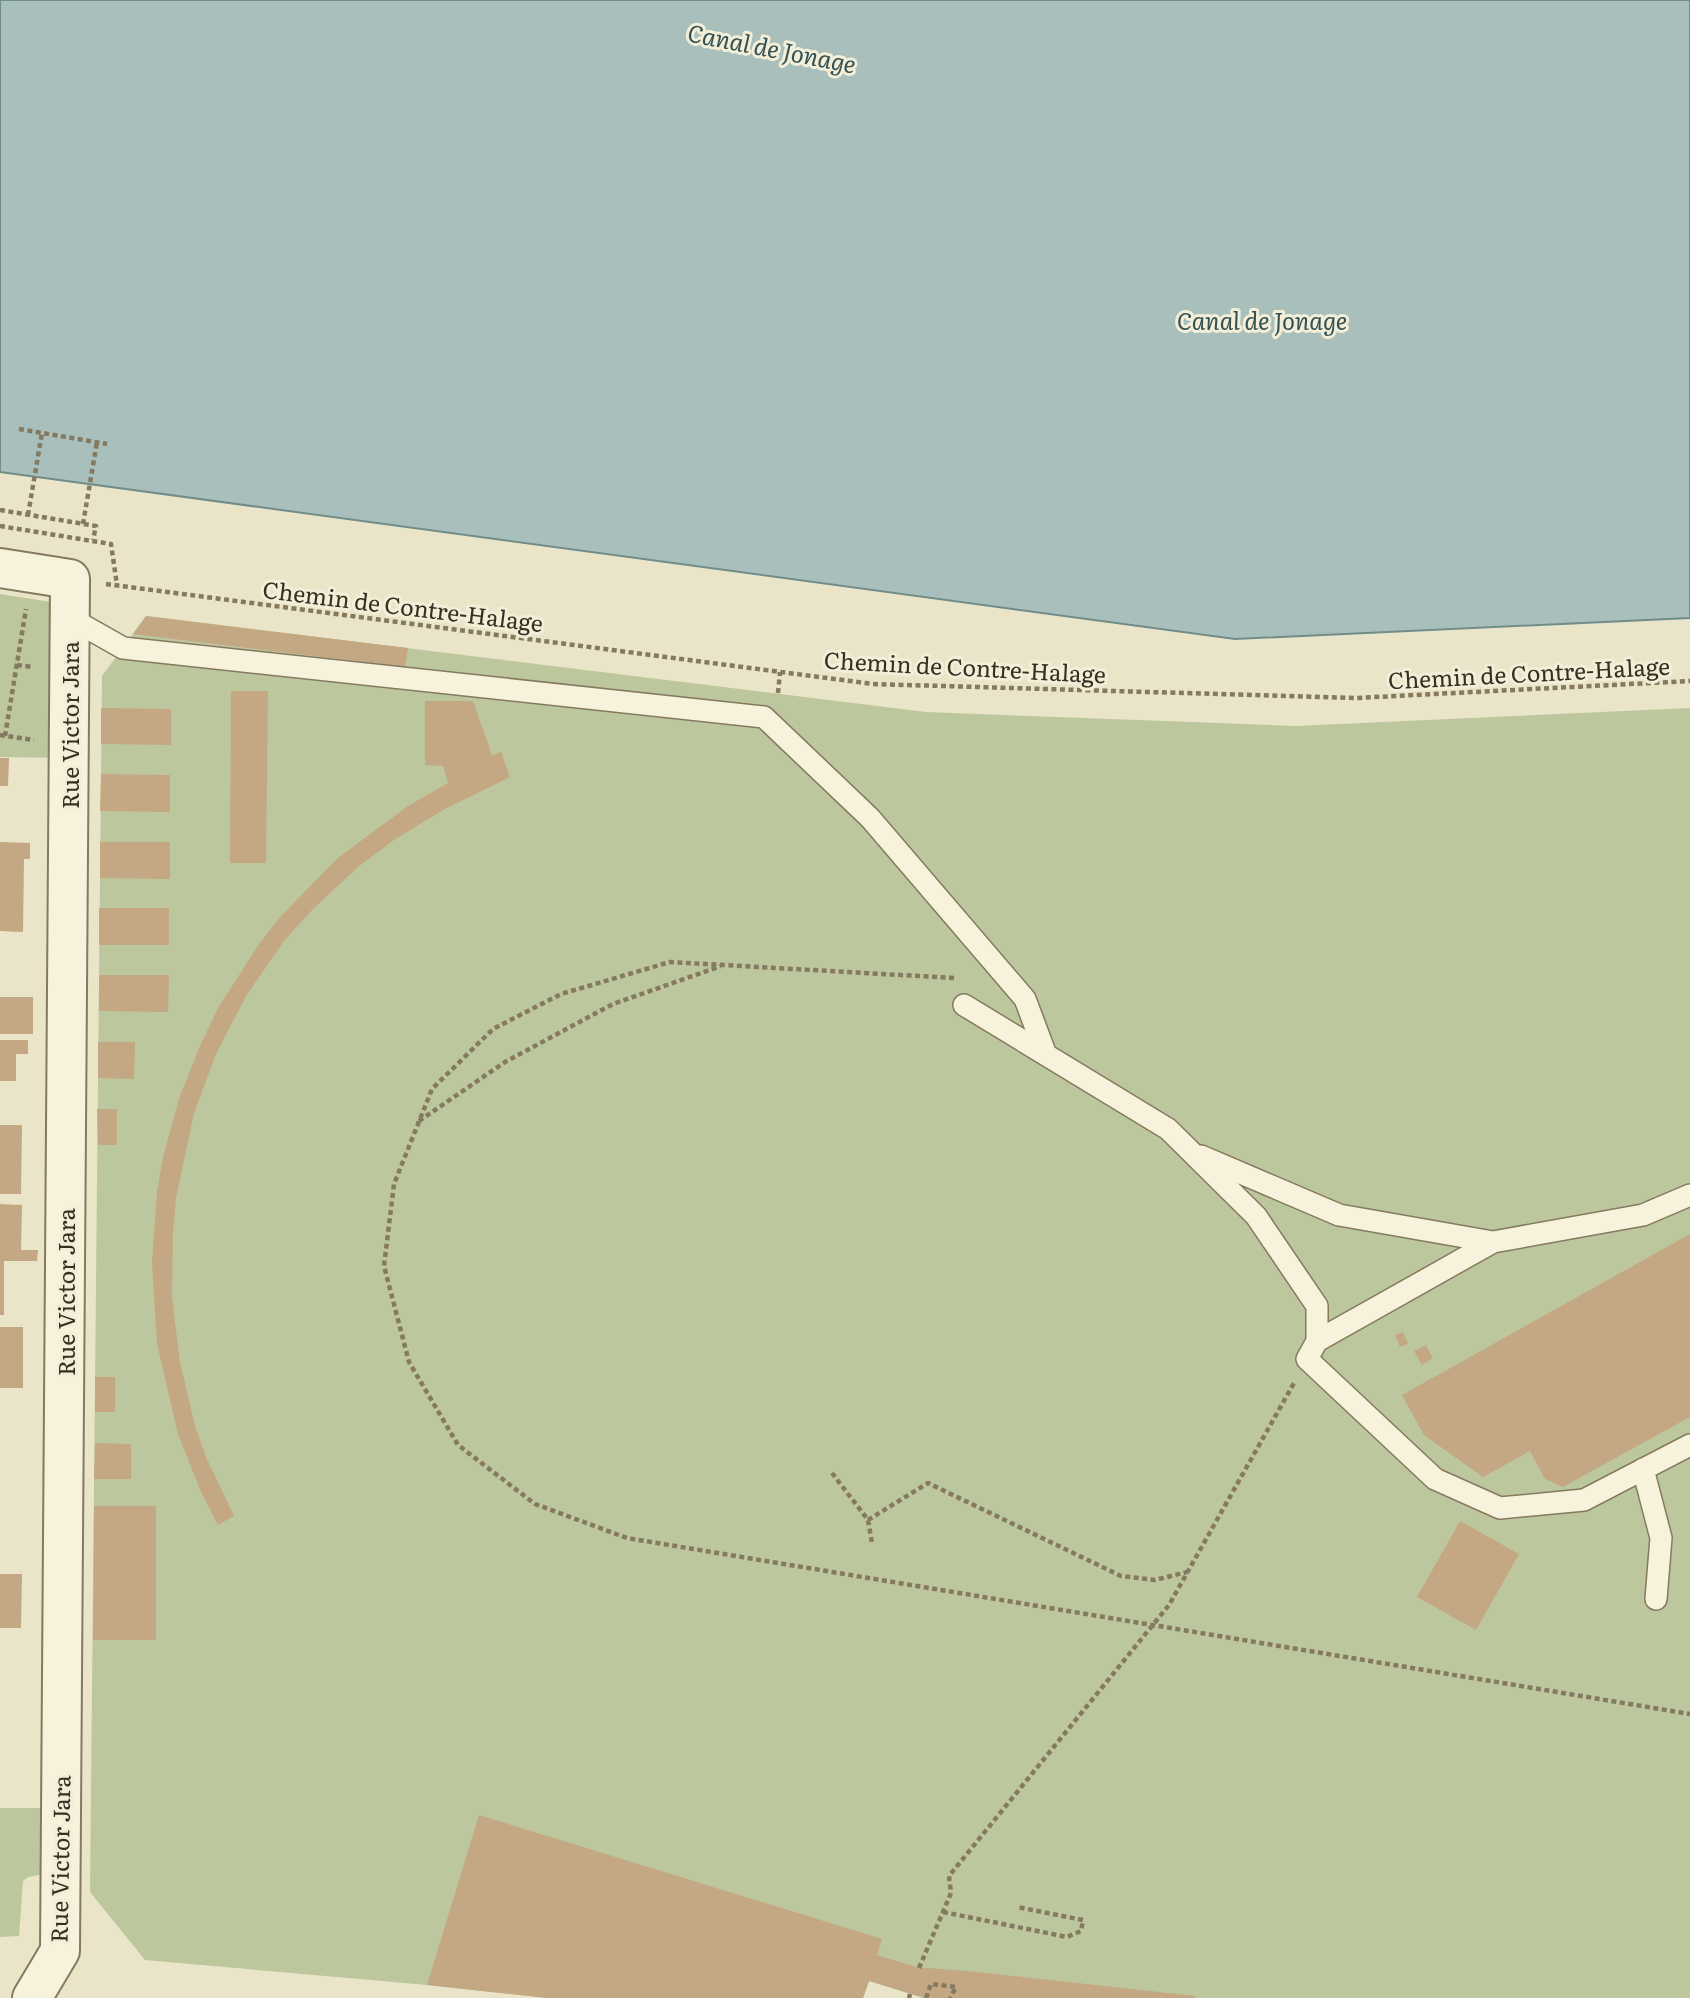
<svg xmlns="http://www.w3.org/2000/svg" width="1690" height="1998" viewBox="0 0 1690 1998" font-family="Literata,serif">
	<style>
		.green { fill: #bdc79e }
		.water { fill: #a9bfbc; stroke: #718d8a; stroke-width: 2 }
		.building { fill: #c4a783 }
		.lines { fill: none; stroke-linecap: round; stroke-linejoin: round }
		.lane-casing { stroke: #857960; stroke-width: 24 }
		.street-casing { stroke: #857960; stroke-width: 42 }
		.path { stroke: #857960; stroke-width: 4.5; stroke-dasharray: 5 3.5; stroke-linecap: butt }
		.lane { stroke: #f6f2dc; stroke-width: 21 }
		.street { stroke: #f6f2dc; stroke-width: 38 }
		.labels { text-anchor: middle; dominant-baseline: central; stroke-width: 6; stroke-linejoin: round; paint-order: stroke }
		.street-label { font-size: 23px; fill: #372f22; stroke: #f2eed8 }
		.water-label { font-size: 24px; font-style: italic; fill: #335255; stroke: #f2eed8 }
	</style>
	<rect width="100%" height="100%" fill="#eae5c9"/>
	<path class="green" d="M 0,594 L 64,604 L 61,758 L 0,757 Z
		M 146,616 L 926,712 L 1296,726 L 1690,708 L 1690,1998 L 924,1998 L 869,1981 L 863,1998 L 547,1998 L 427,1985 L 145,1960 L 90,1892 L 102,676 Z
		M 0,1808 L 44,1808 L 44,1874 L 28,1877 L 23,1881 L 19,1936 L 0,1937 Z"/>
	<path class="water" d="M 0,0 L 1690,0 L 1690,618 L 1235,639 L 0,472 Z"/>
	<path class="building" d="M 146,616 L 408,648 L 405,667 L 133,634 Z
		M 231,691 L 268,691 L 266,863 L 230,863 Z
		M 425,701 L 473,701 L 492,755 L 501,752 L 510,777 L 443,810 L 394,840 L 358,867 L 312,910 L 284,941 L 246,996 L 216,1054 L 194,1113 L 176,1198 L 173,1231 L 172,1297 L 180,1362 L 195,1426 L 206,1457 L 234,1516 L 218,1525 L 201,1492 L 178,1434 L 157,1344 L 152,1262 L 157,1191 L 163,1157 L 180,1096 L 200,1046 L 218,1008 L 259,944 L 282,915 L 338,858 L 408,806 L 448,783 L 443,766 L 425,765 Z
		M 101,708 L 171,709 L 171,745 L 101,744 Z
		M 0,758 L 9,758 L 8,786 L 0,786 Z
		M 101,774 L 170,775 L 170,812 L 100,811 Z
		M 0,842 L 30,843 L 30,859 L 24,859 L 23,932 L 0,931 Z
		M 100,842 L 170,842 L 170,879 L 100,878 Z
		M 99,908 L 169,908 L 169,945 L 99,945 Z
		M 99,975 L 169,975 L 168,1012 L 99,1011 Z
		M 0,997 L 33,997 L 33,1034 L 0,1034 Z
		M 0,1040 L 28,1040 L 28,1054 L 16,1054 L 16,1081 L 0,1081 Z
		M 98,1042 L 135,1042 L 134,1079 L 98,1078 Z
		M 97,1109 L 117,1109 L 117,1145 L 98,1145 Z
		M 0,1125 L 22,1125 L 21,1194 L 0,1194 Z
		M 0,1204 L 22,1205 L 21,1250 L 38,1250 L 37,1261 L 4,1261 L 4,1315 L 0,1315 Z
		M 1690,1234 L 1690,1417 L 1563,1487 L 1545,1479 L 1530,1451 L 1483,1477 L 1424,1435 L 1402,1395 Z
		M 0,1327 L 23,1327 L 23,1388 L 0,1388 Z
		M 1403,1332 L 1408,1344 L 1400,1347 L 1395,1335 Z
		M 1426,1345 L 1433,1358 L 1422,1365 L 1414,1351 Z
		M 95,1377 L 115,1377 L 115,1412 L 95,1412 Z
		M 95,1443 L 131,1444 L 131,1479 L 94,1479 Z
		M 94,1506 L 156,1506 L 156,1640 L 93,1640 Z
		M 1460,1521 L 1519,1554 L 1476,1630 L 1417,1597 Z
		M 0,1574 L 22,1574 L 21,1628 L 0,1628 Z
		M 479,1815 L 882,1939 L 877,1955 L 916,1967 L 977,1972 L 1195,1996 L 1195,1998 L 924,1998 L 869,1981 L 863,1998 L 547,1998 L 427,1985 Z"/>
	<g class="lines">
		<g class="lane-casing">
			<path id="lane" d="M 70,618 L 123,648 L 764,717 L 870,818 L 1025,999 L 1046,1055
				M 964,1005 L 1168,1129 L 1256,1216 L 1317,1306 L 1317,1341 L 1307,1359 L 1435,1479 L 1500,1508 L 1584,1500 L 1690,1445
				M 1201,1156 L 1339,1215 L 1493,1242
				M 1317,1341 L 1493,1242 L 1643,1215 L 1690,1195
				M 1643,1469 L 1661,1538 L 1656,1599"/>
		</g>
		<g class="street-casing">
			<path id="street" d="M 0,568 L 70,579 L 60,1951 L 32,1998"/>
		</g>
		<path class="path" d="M 19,429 L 107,444
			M 0,510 L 96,526 L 93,540
			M 28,515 L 42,433
			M 83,524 L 97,442
			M 0,526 L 111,544 L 117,585
			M 106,584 L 873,684 L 1356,698 L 1690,681
			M 17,665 L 33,667
			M 778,693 L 780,672
			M 0,735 L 34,740
			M 5,736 L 26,609
			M 954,978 L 670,962 L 561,994 L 493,1029 L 432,1089 L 394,1184 L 384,1266 L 409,1362 L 458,1445 L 535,1504 L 627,1538 L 1690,1714
			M 419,1121 L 505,1062 L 613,1004 L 721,966
			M 832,1473 L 868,1520 L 872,1543
			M 868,1520 L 928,1483 L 1121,1576 L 1155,1580 L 1187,1572
			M 943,1912 L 1067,1937 L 1081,1931 L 1083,1920 L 1017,1907
			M 919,1968 L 951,1893 L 949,1876 L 1169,1605 L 1294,1383
			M 909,1998 L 910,1994
			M 926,1998 L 931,1984 L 956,1987 L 950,1998"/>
		<use href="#lane" class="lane"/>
		<use href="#street" class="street"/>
	</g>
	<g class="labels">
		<g class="street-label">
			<text transform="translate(403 605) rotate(7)">Chemin de Contre-Halage</text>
			<text transform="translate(965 666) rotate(3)">Chemin de Contre-Halage</text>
			<text transform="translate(1529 672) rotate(-3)">Chemin de Contre-Halage</text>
			<text transform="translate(69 725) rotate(-90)">Rue Victor Jara</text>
			<text transform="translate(65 1292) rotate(-90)">Rue Victor Jara</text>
			<text transform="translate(59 1859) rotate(-89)">Rue Victor Jara</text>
		</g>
		<g class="water-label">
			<text transform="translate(772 47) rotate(11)">Canal de Jonage</text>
			<text x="1262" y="319">Canal de Jonage</text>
		</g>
	</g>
</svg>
